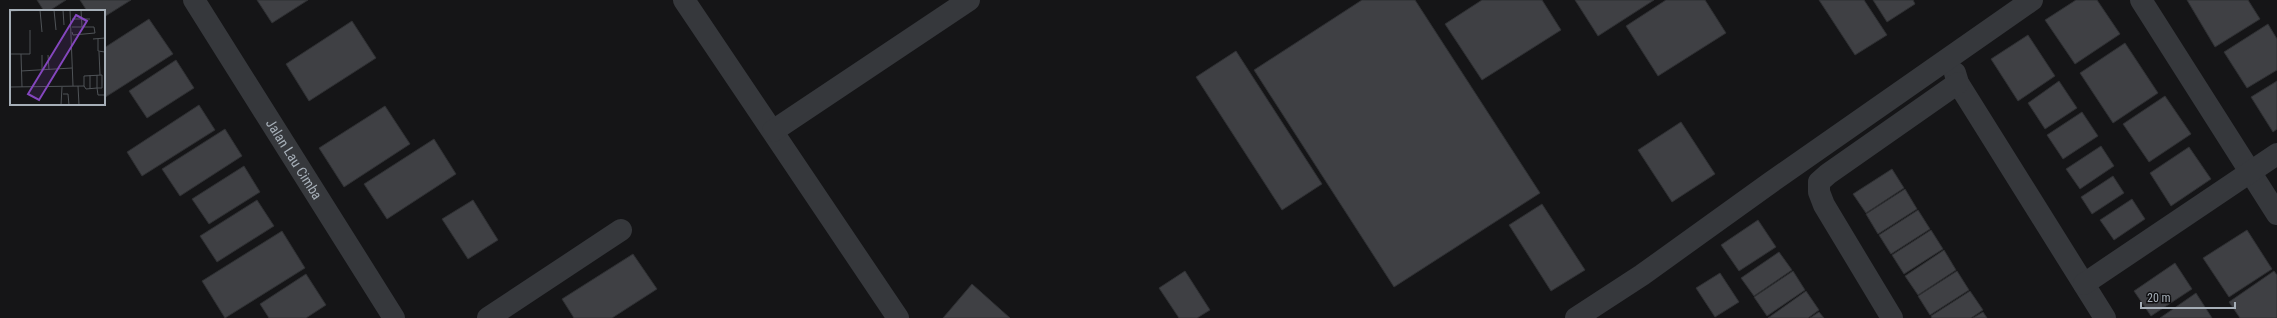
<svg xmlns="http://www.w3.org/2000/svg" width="2277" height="318" viewBox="0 0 2277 318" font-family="'Roboto Condensed',sans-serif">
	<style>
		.building { fill: #3f4044; stroke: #2f3033 }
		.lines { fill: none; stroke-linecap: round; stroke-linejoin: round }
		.minor { stroke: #36383c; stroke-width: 22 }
		.labels { text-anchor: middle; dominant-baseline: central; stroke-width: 3; stroke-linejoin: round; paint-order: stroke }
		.street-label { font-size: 14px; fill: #a6afb8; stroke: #101012 }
		.inset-road { fill: none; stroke: #4f5357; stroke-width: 1 }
		.view { fill: #8446be; fill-opacity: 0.15; stroke: #8446be; stroke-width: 2 }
		.inset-edge { fill: none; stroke: #a6afb8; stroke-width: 2 }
	</style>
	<rect width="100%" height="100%" fill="#151517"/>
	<path class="building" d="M 37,0 L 66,0 L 49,11 L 44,11 Z
		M 80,0 L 131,0 L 104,17 L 104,11 L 87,11 Z
		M 257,0 L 308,0 L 272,23 Z
		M 1362,0 L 1415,0 L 1540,193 L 1394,287 L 1254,70 Z
		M 1482,0 L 1542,0 L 1561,30 L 1482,80 L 1445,24 Z
		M 1575,0 L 1654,0 L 1598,36 Z
		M 1666,0 L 1705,0 L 1726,33 L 1658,76 L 1626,26 Z
		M 1819,0 L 1864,0 L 1887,35 L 1855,55 Z
		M 1873,0 L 1913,0 L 1915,4 L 1887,22 Z
		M 2076,0 L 2097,0 L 2120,34 L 2075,64 L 2045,20 Z
		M 2187,0 L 2248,0 L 2260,19 L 2215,47 Z
		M 149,19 L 173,54 L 104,98 L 104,48 Z
		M 352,21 L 376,58 L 309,101 L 286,64 Z
		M 2268,24 L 2277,39 L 2277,70 L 2247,88 L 2224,52 Z
		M 2028,35 L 2055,76 L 2018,101 L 1991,59 Z
		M 2125,43 L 2158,93 L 2113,123 L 2080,73 Z
		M 1236,51 L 1322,184 L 1282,210 L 1196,77 Z
		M 176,60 L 194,88 L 147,118 L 129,91 Z
		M 2059,81 L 2077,108 L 2045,129 L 2028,103 Z
		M 2277,81 L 2277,129 L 2273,132 L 2251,97 Z
		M 2165,96 L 2191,134 L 2149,162 L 2123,124 Z
		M 199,105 L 215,130 L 142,176 L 127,152 Z
		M 385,106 L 410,144 L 344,187 L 319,148 Z
		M 2082,112 L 2098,136 L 2063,159 L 2047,135 Z
		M 1681,122 L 1715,174 L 1672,202 L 1638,150 Z
		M 225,129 L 242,156 L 180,196 L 162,169 Z
		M 434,139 L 456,174 L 387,219 L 364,184 Z
		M 2101,146 L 2114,166 L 2080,189 L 2066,169 Z
		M 2189,147 L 2211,179 L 2171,206 L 2150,173 Z
		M 244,166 L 260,192 L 209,224 L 192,199 Z
		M 1892,169 L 1904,188 L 1866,213 L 1853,194 Z
		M 2113,176 L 2124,193 L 2092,214 L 2081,197 Z
		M 1905,189 L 1917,209 L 1878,234 L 1866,214 Z
		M 2132,199 L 2145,219 L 2114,240 L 2100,220 Z
		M 257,200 L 274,226 L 217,262 L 200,236 Z
		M 473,200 L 498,240 L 468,259 L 442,219 Z
		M 1542,204 L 1585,270 L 1551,291 L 1509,225 Z
		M 1918,210 L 1930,229 L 1891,254 L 1879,235 Z
		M 1758,220 L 1776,247 L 1739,271 L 1721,245 Z
		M 1931,230 L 1943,249 L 1904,274 L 1892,255 Z
		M 2247,230 L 2272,269 L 2229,297 L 2203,258 Z
		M 282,231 L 305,268 L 225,318 L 202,281 Z
		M 1944,250 L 1956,270 L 1918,295 L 1905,276 Z
		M 1779,252 L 1792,270 L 1754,296 L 1741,278 Z
		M 633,254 L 657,289 L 612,318 L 574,318 L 562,299 Z
		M 2175,263 L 2192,289 L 2151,316 L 2134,291 Z
		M 1185,271 L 1210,310 L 1197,318 L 1179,318 L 1159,288 Z
		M 1793,271 L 1805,290 L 1767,316 L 1754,297 Z
		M 1957,271 L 1969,290 L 1930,315 L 1918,296 Z
		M 2274,271 L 2277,275 L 2277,318 L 2240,318 L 2229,302 Z
		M 1720,273 L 1739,302 L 1715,317 L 1696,288 Z
		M 306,274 L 326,305 L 306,318 L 269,318 L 260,304 Z
		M 972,284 L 1010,318 L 943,318 Z
		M 1806,291 L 1819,310 L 1808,318 L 1768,318 Z
		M 1970,291 L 1983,310 L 1971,318 L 1932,318 L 1931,316 Z
		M 2196,293 L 2212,318 L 2160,318 Z
		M 1819,312 L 1824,318 L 1810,318 Z
		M 1983,312 L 1987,318 L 1973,318 Z"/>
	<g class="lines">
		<g class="minor">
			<path id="s1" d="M 194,0 L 394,318"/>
			<path d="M 684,0 L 898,318"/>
			<path d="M 2141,0 L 2277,214"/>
			<path d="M 1955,73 L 1958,83 L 2105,318"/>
			<path d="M 773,131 L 969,0"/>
			<path d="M 2084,284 L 2277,154"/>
			<path d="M 488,318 L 621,230"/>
			<path d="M 1576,318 L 1642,275 L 1770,183 L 2032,0"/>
			<path d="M 1892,318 L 1824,205 L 1819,192 L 1819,182 L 1828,174 L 1958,83"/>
		</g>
	</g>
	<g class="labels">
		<g class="street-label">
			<text stroke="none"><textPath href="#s1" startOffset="188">Jalan Lau Cimba</textPath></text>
		</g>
	</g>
	<g transform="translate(10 10)">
		<rect width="95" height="95" fill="#151517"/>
		<path class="inset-road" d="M 30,0 L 32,22M 44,0 L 46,20M 53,0 L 54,15M 60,0 L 63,76M 71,0 L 72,17M 0,1 L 18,0M 62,9 L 80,9M 62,17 L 84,17 L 85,23 L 63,25 L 62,22M 83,29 L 95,28M 88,29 L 88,41 L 95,42M 89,42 L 90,65M 0,44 L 20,44 L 20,20M 11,44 L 12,77M 32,45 L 32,60M 38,45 L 39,60M 11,61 L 62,58M 80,65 L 80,79M 68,76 L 69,95M 74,76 L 74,66 L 92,65 L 92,78 L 87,78 L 87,65M 0,77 L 74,76 L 76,79 L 87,78 L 88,85 L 95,85M 53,84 L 58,84 L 59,95M 18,95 L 40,95M 51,95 L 52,77"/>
		<path class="view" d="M 66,5 L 77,11 L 29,90 L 18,84 Z"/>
		<rect width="95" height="95" class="inset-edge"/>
	</g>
	<path d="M2141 302v6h94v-6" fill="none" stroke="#a6afb8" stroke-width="2"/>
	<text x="2147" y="302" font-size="12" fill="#a6afb8" stroke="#101012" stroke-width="3" paint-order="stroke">20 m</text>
</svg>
